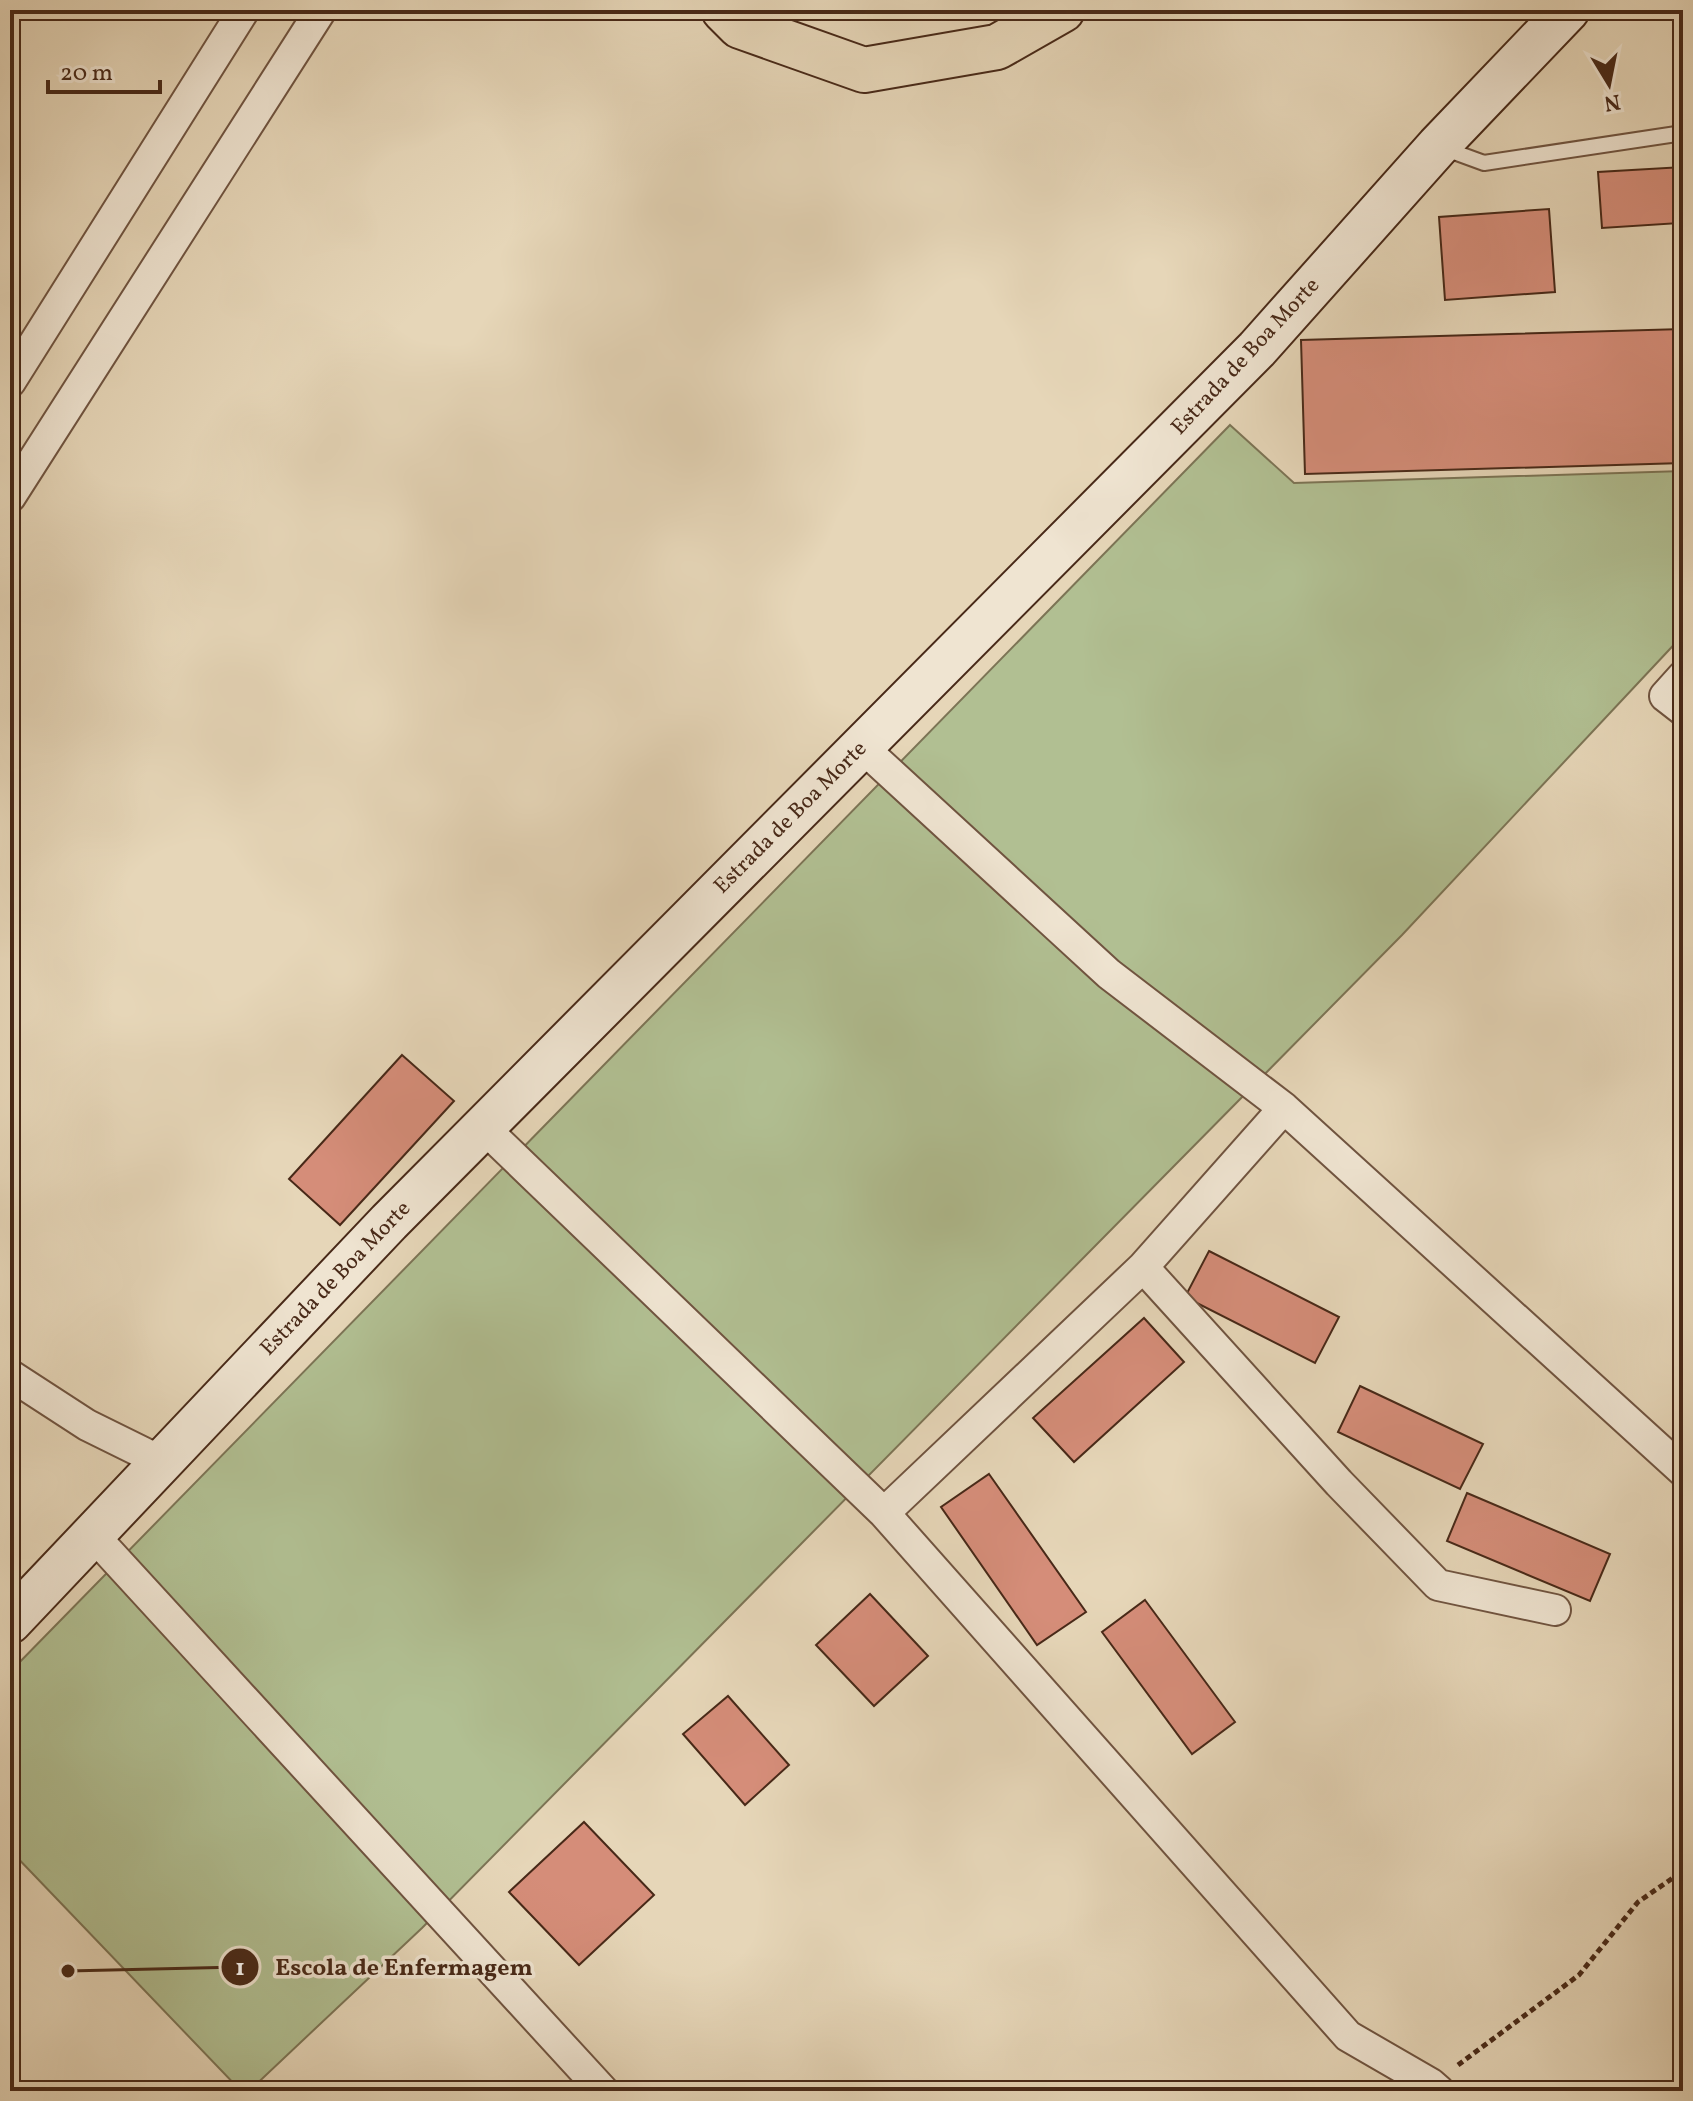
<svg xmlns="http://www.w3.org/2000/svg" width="1693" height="2101" viewBox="0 0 1693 2101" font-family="Vollkorn,serif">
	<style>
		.green { fill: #b1bf92; stroke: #7c7455; stroke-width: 2 }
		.building { fill: #d58d79; stroke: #482918; stroke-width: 2 }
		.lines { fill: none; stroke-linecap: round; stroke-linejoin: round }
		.lane-casing { stroke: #705440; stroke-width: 18 }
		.street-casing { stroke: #705440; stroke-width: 34 }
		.secondary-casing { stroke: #482918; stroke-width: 46 }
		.primary-casing { stroke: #482918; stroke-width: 48 }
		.path { stroke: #482918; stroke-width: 5; stroke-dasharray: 6 4; stroke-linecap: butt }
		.lane { stroke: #efe4d1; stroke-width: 14 }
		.street { stroke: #efe4d1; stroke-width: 30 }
		.secondary { stroke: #efe4d1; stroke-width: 42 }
		.primary { stroke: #e6d6b8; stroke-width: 44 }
		.labels { text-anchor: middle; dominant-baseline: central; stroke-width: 7; stroke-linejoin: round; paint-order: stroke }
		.street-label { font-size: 22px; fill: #482918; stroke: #efe4d1 }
		.leader { fill: none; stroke: #482918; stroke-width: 3 }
		.callout-dot { fill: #482918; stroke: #efe4d1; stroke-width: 3 }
		.mark-label { font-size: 24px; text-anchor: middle; font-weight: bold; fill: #fff }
		.callout-label { font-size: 24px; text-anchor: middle; font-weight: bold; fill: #482918; stroke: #efe4d1; stroke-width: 7; stroke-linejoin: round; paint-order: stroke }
	</style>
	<rect width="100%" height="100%" fill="#e6d6b8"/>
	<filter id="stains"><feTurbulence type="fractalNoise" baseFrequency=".0025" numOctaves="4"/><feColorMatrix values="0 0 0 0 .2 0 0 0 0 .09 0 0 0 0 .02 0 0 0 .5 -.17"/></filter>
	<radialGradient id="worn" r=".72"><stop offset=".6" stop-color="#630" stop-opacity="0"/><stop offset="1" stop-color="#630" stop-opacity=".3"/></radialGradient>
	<path class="green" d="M 1230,425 L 1294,483 L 1683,471 L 1683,635 L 1402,935 L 422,1928 L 249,2091 L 241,2091 L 10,1850 L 10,1672 Z"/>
	<path class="building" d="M 1683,167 L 1683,254 L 1681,254 L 1679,223 L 1602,228 L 1598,172 Z
		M 1549,209 L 1555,292 L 1445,300 L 1439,217 Z
		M 1683,329 L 1683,463 L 1305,474 L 1301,340 Z
		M 402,1055 L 454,1101 L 340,1225 L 289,1179 Z
		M 1209,1251 L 1339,1317 L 1315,1363 L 1185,1297 Z
		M 1144,1318 L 1184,1362 L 1074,1462 L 1033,1418 Z
		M 1360,1386 L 1483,1444 L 1460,1489 L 1338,1432 Z
		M 989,1474 L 1086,1612 L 1037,1645 L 941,1507 Z
		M 1467,1493 L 1610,1554 L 1590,1601 L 1447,1541 Z
		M 870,1594 L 928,1656 L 874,1706 L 816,1645 Z
		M 1145,1600 L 1235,1722 L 1192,1754 L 1102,1632 Z
		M 728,1696 L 789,1765 L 745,1805 L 683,1734 Z
		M 584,1822 L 654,1895 L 579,1965 L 509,1892 Z"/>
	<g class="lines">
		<g class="lane-casing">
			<path id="lane" d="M 1443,148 L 1484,163 L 1683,133"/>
		</g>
		<g class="street-casing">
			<path id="street" d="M 10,382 L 244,10
				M 10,497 L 321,10
				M 1683,676 L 1665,696 L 1683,710
				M 862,747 L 1109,974 L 1284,1108 L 1683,1471
				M 484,1128 L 884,1513 L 1348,2036 L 1431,2084 L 1439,2091
				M 1143,1267 L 1339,1483 L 1438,1585 L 1555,1610
				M 10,1375 L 87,1425 L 162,1462
				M 884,1513 L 1143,1267 L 1284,1108
				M 93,1535 L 603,2091"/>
		</g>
		<g class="secondary-casing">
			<path id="secondary" d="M 10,1622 L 389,1222 L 1257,349 L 1438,146 L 1568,10"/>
		</g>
		<g class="primary-casing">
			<path id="primary" d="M 724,10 L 740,26 L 864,70 L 997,47 L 1062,10"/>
		</g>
		<path class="path" d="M 1458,2065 L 1579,1975 L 1638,1902 L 1683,1871"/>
		<use href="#lane" class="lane"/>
		<use href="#street" class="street"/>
		<use href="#secondary" class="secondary"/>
		<use href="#primary" class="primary"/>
	</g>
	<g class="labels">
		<g class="street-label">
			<text transform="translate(1246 357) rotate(-47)">Estrada de Boa Morte</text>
			<text transform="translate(791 818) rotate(-45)">Estrada de Boa Morte</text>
			<text transform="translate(336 1279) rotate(-46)">Estrada de Boa Morte</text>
		</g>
	</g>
	<path class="leader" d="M68 1971L240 1967"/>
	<g class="callout-dot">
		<circle cx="68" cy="1971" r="8"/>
		<circle cx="240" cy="1967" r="20"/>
	</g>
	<g class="mark-label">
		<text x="240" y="1975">1</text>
	</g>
	<g class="callout-label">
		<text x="404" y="1975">Escola de Enfermagem</text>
	</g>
	<rect width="1693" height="2101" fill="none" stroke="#e6d6b8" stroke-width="40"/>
	<rect x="12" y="12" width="1669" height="2077" fill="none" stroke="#482918" stroke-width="4"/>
	<rect x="20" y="20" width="1653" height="2061" fill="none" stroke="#482918" stroke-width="2"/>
	<g transform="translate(1609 84) rotate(170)" stroke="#efe4d1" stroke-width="6" paint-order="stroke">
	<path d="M0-6L14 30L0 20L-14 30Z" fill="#482918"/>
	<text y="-12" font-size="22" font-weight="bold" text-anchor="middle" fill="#482918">N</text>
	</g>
	<path d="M48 80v12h112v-12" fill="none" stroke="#482918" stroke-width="4"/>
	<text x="60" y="80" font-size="24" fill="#482918" stroke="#efe4d1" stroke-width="6" paint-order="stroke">20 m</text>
	<rect width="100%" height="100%" filter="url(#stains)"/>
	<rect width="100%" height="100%" fill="url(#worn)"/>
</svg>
